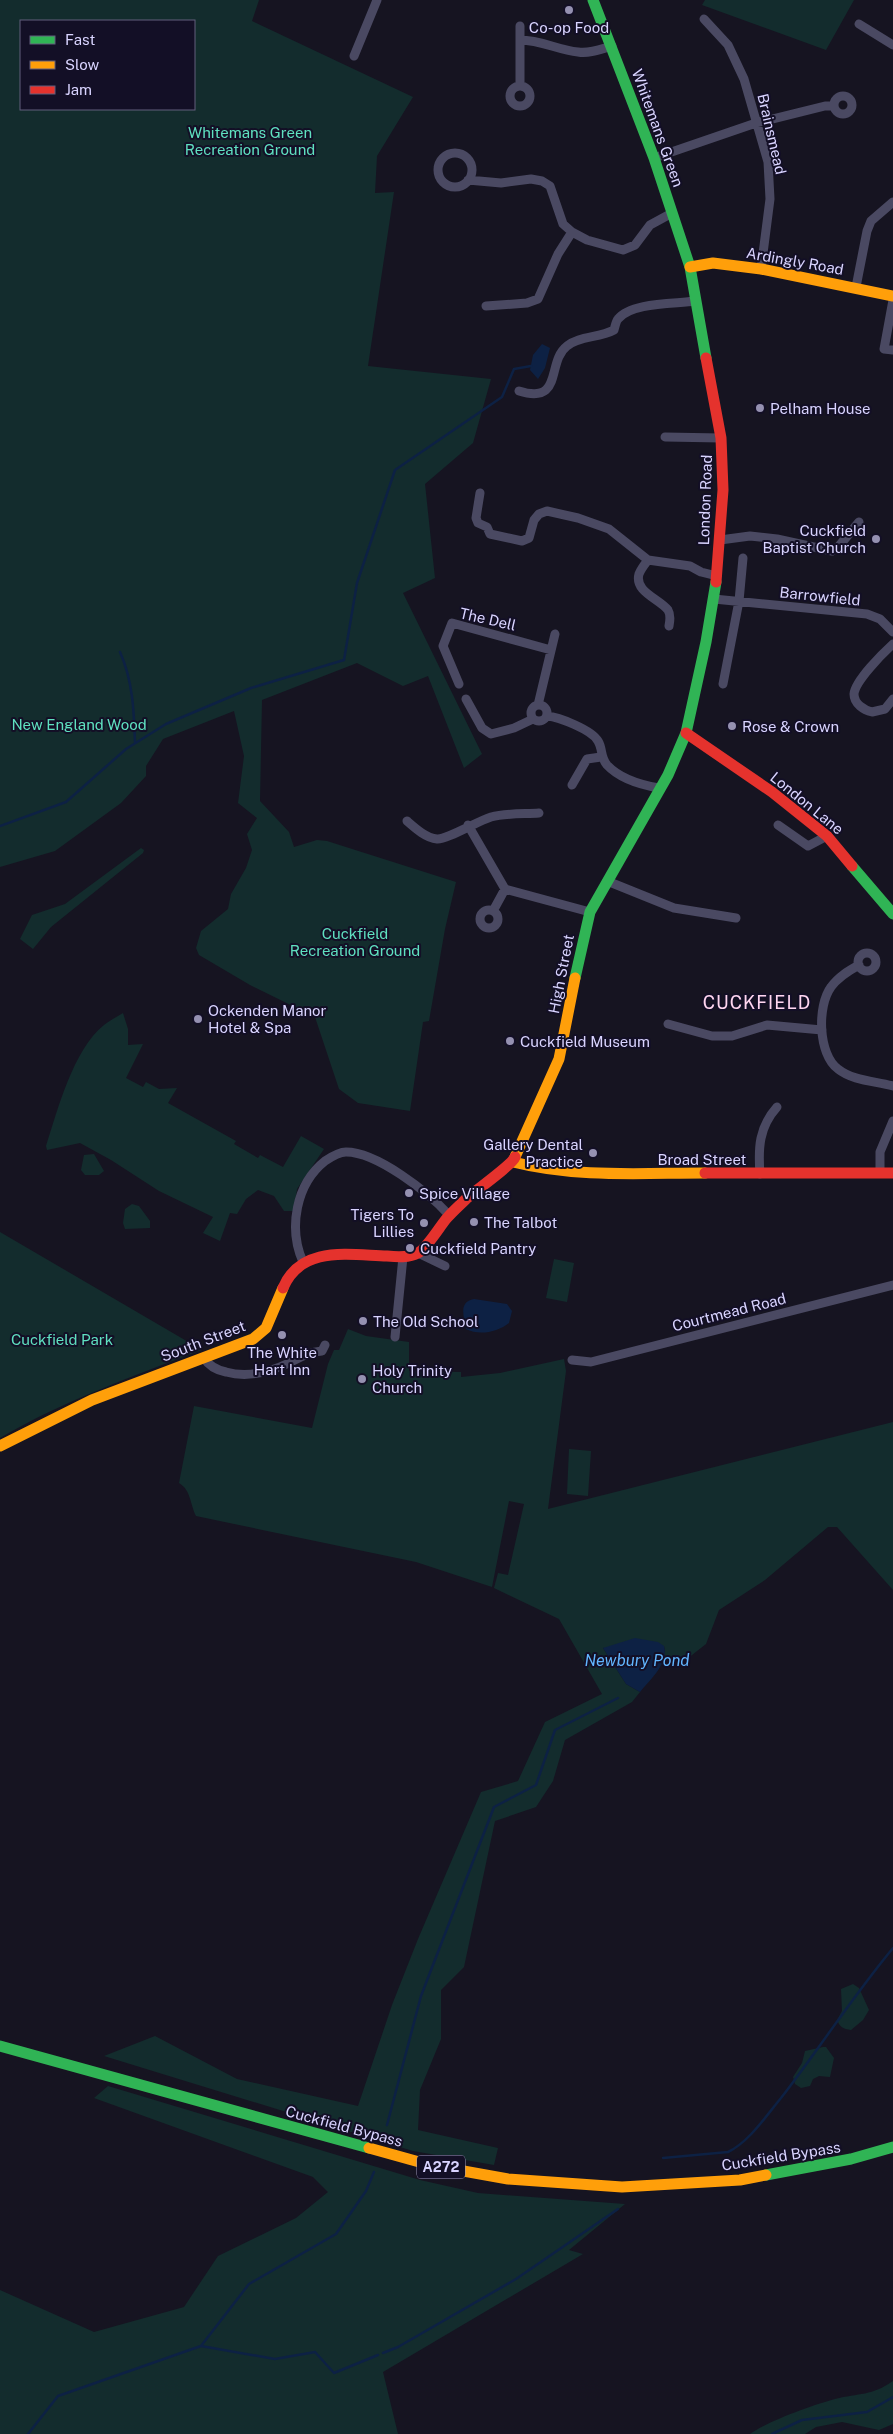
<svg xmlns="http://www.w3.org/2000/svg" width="893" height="2434" viewBox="0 0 893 2434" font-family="'Public Sans',sans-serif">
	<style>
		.green { fill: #132c2d; fill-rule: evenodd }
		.water { fill: #0d2144 }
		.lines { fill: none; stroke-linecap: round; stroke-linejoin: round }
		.stream { stroke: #0d2144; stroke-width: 2.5 }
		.street { stroke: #4a4962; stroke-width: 9 }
		.fast { stroke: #30b455; stroke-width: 11 }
		.slow { stroke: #ff9f0a; stroke-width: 11 }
		.jam { stroke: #e5322d; stroke-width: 11 }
		.poi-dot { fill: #9591b1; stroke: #130f26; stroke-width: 2 }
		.labels { text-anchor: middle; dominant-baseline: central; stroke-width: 4; stroke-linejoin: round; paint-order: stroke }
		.shield { fill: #130f26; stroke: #9e99be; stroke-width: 1 }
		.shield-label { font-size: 14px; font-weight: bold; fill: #d9d4ff }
		.poi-label { font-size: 15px; fill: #d9d4ff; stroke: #130f26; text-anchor: start }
		.street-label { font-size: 15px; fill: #d9d4ff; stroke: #130f26 }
		.park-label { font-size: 15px; fill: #5fe0c0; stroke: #130f26 }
		.water-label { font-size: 16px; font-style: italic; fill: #62b6ff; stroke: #130f26 }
		.quarter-label { font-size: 18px; letter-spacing: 1px; fill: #ffd6f0; stroke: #130f26 }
	</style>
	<rect width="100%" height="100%" fill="#161421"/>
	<path class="green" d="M 0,0 L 259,0 L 252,21 L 413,97 L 377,156 L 375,193 L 394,192 L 368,366 L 491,379 L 473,443 L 425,484 L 435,578 L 403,593 L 482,754 L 464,768 L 428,676 L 403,686 L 357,663 L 262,700 L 260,801 L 289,832 L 294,847 L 317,840 L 327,841 L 456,882 L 445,929 L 429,1021 L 423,1022 L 410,1111 L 358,1103 L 339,1089 L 315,1017 L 250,985 L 199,955 L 196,948 L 201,931 L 228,909 L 231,894 L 246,868 L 252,850 L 247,834 L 257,818 L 238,803 L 244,756 L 234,711 L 163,739 L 146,766 L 146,776 L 121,803 L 55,851 L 0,867 ZM 21,21 L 194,21 L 194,109 L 21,109 Z
		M 705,0 L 854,0 L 826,50 L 702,5 Z
		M 141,848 L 144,850 L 143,853 L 51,927 L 33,949 L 20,939 L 32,915 L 65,904 Z
		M 123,1013 L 128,1029 L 128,1045 L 143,1044 L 126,1078 L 143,1087 L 146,1082 L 159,1089 L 177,1088 L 168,1103 L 236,1141 L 234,1144 L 258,1158 L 260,1155 L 283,1167 L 301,1136 L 324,1149 L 297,1189 L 294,1211 L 284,1211 L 274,1196 L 258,1190 L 246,1199 L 237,1214 L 230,1213 L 220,1241 L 203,1233 L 213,1217 L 159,1191 L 111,1160 L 80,1143 L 47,1150 L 46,1146 C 58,1109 73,1050 104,1025 C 110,1020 117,1017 123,1013 Z
		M 94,1154 L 104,1171 L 99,1175 L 85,1175 L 81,1170 L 84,1155 Z
		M 132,1204 L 139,1206 L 150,1221 L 150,1228 L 125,1229 L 123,1223 L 125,1209 Z
		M 0,1232 L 202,1350 C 133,1376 63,1401 0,1438 Z
		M 554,1259 L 574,1263 L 567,1302 L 546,1298 Z
		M 348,1329 L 366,1336 L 409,1342 L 409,1371 L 461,1372 L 461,1377 L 500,1373 L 564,1359 L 566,1371 L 548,1509 L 893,1422 L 893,1590 L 837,1527 L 828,1527 L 765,1580 L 719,1610 L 706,1644 L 678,1666 L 661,1665 L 665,1651 L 664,1646 L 603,1648 L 626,1684 L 640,1692 L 632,1702 L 565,1740 L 553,1781 L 536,1807 L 495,1821 L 464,1967 L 441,1990 L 441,2039 L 420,2090 L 418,2130 L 498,2148 L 494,2165 L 413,2151 L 104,2056 L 155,2036 L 237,2079 L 358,2106 L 392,2005 L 418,1939 L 481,1792 L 518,1781 L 545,1722 L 602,1694 L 559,1619 L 494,1588 L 498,1573 L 508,1575 L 524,1504 L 509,1501 L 492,1587 L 416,1562 L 196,1516 C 190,1504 191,1490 179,1483 L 194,1406 L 312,1428 L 328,1364 L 334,1350 L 339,1350 Z
		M 569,1449 L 591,1451 L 588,1496 L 567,1494 Z
		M 853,1984 L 859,1988 L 869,2010 L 863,2020 L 851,2030 C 843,2029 840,2027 837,2020 L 842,2011 L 841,1989 Z
		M 823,2047 L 826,2047 L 834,2058 L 830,2077 L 819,2076 L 813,2079 L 810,2086 L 801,2088 L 795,2084 L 793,2077 L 802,2063 L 805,2051 Z
		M 108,2086 L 420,2180 L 478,2193 L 625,2204 L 569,2250 L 583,2254 L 383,2372 L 398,2434 L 0,2434 L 0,2290 L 94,2332 L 184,2307 L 218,2256 L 296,2218 L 328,2192 L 313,2177 L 94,2098 Z
		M 893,2381 L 893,2424 L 879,2430 L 842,2422 L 816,2427 L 805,2434 L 750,2434 C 768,2421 813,2405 835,2399 C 859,2393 872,2396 893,2381 Z"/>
	<path class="water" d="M 542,344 L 550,348 L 545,368 L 538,379 L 530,370 L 533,355 Z
		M 474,1299 L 507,1304 L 512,1311 L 509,1323 C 498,1332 479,1336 466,1329 C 464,1316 458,1302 474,1299 Z
		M 635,1638 L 658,1642 L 664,1646 C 669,1663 650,1680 640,1692 L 626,1684 L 603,1648 Z"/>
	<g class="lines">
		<path class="stream" d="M 120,652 C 133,681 134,712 135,743
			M 0,826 L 66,802 L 126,749 L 166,724 L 251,688 L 344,660 L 357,583 L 395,470 L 502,397 L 514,369 L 531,366
			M 387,2125 L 421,1996 L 494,1807 L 536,1785 L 555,1730 L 618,1698
			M 663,2158 L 728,2152 C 749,2142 766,2116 781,2098 C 819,2049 853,1996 893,1948
			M 201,2346 L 249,2284 L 336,2234 L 366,2191 L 374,2172
			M 383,2353 L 398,2347 L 516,2279 L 618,2209
			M 28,2434 L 58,2396 L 201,2346 L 275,2359 L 315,2352 L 334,2373 L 378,2355
			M 772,2434 L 802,2420 L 867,2412 L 893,2397"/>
		<path class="street" d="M 704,19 L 728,45 L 744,79 L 768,162 L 770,199 L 761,269
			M 859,24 L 893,45
			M 520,26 L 520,40
			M 354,56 L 377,0
			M 520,86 L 520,40 C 541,40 558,50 578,52 C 590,54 601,49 612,46
			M510 96a10 10 0 1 1 20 0a10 10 0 1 1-20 0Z
			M834 105a9 9 0 1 1 18 0a9 9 0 1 1-18 0Z
			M438 170a17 17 0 1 1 34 0a17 17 0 1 1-34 0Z
			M 654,158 L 756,123 L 825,106 L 834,106
			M 468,180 L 501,183 L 531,179 L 542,181 L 550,186 L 563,224 L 572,232 L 587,240 L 623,250 L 635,245 L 650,225 L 672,213
			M 856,287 L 867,231 L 871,221 L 893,202
			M 893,300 L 884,349 L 893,350
			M 486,306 L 527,303 L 538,299 L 558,254 L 572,232
			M 519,391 C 564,405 546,362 567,346 C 579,336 599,338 614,330 C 615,327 616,321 618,319 C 631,302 676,304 695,301
			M 665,437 L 721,438
			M 480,493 L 476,518 L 478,523 L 487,527 L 490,534 L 522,541 L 529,538 L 534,520 L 539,514 L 547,511 L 578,518 L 609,529 L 648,560 L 690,566 L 701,572 L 717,576
			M 720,540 L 750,536 L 777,539 L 832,551 L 839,546 L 859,522
			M 648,560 C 645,564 641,569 639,574 C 634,592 660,599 668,610 C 671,615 670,621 669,626
			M 714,599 L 867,614 L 880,619 L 893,632
			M 893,644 C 883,653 855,681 854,694 C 854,704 864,710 872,712 L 885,709 L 893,699
			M 459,684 L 443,646 L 452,623 L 551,650
			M 723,684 L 739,601 L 743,558
			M 466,699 L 482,728 L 491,734 L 514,728 L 533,719
			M531 713a8 8 0 1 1 16 0a8 8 0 1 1-16 0Z
			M 538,705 L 555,634
			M 547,716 C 559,717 592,730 598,741 C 603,749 600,757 607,765 C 620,779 641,785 659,788
			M 572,785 L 587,759 L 601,757
			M 407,821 C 415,828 426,838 437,839 C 446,840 478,821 491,817 C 506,813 523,814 539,813
			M 468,825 L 505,889 L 590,912
			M 778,825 L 808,846 L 827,836
			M 607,881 L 674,908 L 736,918
			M480 919a9 9 0 1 1 18 0a9 9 0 1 1-18 0Z
			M 493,911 L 505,889
			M858 962a9 9 0 1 1 18 0a9 9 0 1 1-18 0Z
			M 859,965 C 848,971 838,977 831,987 C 817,1006 818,1054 838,1069 C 853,1081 875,1081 893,1086
			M 668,1024 L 712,1036 L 732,1036 L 767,1025 L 822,1030
			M 880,1173 L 880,1152 L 893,1121
			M 760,1174 C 758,1148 759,1127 777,1107
			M 418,1253 L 445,1266
			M 303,1262 C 288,1228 296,1184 325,1161 C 331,1157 339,1152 346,1152 C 377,1152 428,1192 449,1215
			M 395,1337 L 403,1257
			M 204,1358 C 209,1366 216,1370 226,1372 C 248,1378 270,1372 289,1363 C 301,1357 309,1352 322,1351 L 325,1345
			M 572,1360 L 591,1362 L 893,1285"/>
		<path class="fast" d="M 593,0 L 654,158 L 690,267 L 706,358
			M 852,866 L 893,914
			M 575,978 L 590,912 L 668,775 L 686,733 L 706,642 L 716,582
			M 0,2046 L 369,2148
			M 766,2175 L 851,2159 L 893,2147"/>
		<path class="slow" d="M 690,267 L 713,263 L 761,269 L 893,296
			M 515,1157 L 559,1059 L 575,978
			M 513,1162 C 576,1178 641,1173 705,1173
			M 0,1446 L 92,1400 L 253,1339 L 266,1328 L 283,1288
			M 369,2148 L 430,2165 L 508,2179 L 622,2187 L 740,2180 L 766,2175"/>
		<path class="jam" d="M 706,358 L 721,438 L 723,490 L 716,582
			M 686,733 L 772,792 L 827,836 L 852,866
			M 705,1173 L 893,1173
			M 283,1288 C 301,1245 349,1255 387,1256 C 397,1257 409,1258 418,1253 C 427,1248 440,1226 447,1218 C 453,1211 460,1205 466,1199 C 476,1190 512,1165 515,1157"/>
	</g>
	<g class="poi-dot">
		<circle cx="569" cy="10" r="5"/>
		<circle cx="760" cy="408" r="5"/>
		<circle cx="876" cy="539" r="5"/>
		<circle cx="732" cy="726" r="5"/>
		<circle cx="198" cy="1019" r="5"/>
		<circle cx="510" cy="1041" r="5"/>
		<circle cx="593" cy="1153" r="5"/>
		<circle cx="409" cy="1193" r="5"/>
		<circle cx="474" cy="1222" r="5"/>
		<circle cx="424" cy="1223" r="5"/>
		<circle cx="410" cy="1248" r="5"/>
		<circle cx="363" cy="1321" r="5"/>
		<circle cx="282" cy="1335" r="5"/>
		<circle cx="362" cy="1379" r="5"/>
	</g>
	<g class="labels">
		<rect class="shield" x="417" y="2155.5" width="48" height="23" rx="4"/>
		<g class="shield-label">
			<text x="441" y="2167">A272</text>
		</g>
		<g class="poi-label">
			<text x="569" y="27" text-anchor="middle">Co-op Food</text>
			<text x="770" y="408">Pelham House</text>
			<text x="866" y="530" text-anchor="end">Cuckfield<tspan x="866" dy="17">Baptist Church</tspan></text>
			<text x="742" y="726">Rose &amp; Crown</text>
			<text x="208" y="1010">Ockenden Manor<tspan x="208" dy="17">Hotel &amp; Spa</tspan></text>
			<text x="520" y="1041">Cuckfield Museum</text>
			<text x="583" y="1144" text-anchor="end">Gallery Dental<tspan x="583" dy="17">Practice</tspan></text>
			<text x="419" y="1193">Spice Village</text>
			<text x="414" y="1214" text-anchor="end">Tigers To<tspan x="414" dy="17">Lillies</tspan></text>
			<text x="484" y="1222">The Talbot</text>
			<text x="420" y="1248">Cuckfield Pantry</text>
			<text x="373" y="1321">The Old School</text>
			<text x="282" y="1352" text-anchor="middle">The White<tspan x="282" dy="17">Hart Inn</tspan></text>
			<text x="372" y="1370">Holy Trinity<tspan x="372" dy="17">Church</tspan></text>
		</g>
		<g class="street-label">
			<text transform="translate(658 128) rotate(70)">Whitemans Green</text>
			<text transform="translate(772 134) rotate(77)">Brainsmead</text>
			<text transform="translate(795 261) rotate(10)">Ardingly Road</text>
			<text transform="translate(705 500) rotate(-88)">London Road</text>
			<text transform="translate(820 596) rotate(6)">Barrowfield</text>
			<text transform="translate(488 619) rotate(13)">The Dell</text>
			<text transform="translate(807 803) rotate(39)">London Lane</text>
			<text transform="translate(561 974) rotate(-79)">High Street</text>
			<text x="702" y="1159">Broad Street</text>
			<text transform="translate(729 1312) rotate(-14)">Courtmead Road</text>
			<text transform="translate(203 1341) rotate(-21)">South Street</text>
			<text transform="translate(344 2126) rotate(15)">Cuckfield Bypass</text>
			<text transform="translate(781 2156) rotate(-9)">Cuckfield Bypass</text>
		</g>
		<g class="park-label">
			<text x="250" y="132">Whitemans Green<tspan x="250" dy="17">Recreation Ground</tspan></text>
			<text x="79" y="724">New England Wood</text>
			<text x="355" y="933">Cuckfield<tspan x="355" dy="17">Recreation Ground</tspan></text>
			<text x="62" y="1339">Cuckfield Park</text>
		</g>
		<g class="water-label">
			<text x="637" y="1660">Newbury Pond</text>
		</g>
		<g class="quarter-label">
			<text x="757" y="1002">CUCKFIELD</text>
		</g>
	</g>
	<rect x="20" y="20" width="175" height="90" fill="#130f26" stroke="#625e7d"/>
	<rect x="30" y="36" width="25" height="8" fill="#30b455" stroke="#625e7d"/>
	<text x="65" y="45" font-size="15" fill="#d9d4ff">Fast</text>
	<rect x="30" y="61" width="25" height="8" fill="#ff9f0a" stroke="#625e7d"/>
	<text x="65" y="70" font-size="15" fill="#d9d4ff">Slow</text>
	<rect x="30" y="86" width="25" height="8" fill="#e5322d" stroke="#625e7d"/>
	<text x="65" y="95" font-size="15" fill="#d9d4ff">Jam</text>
</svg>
